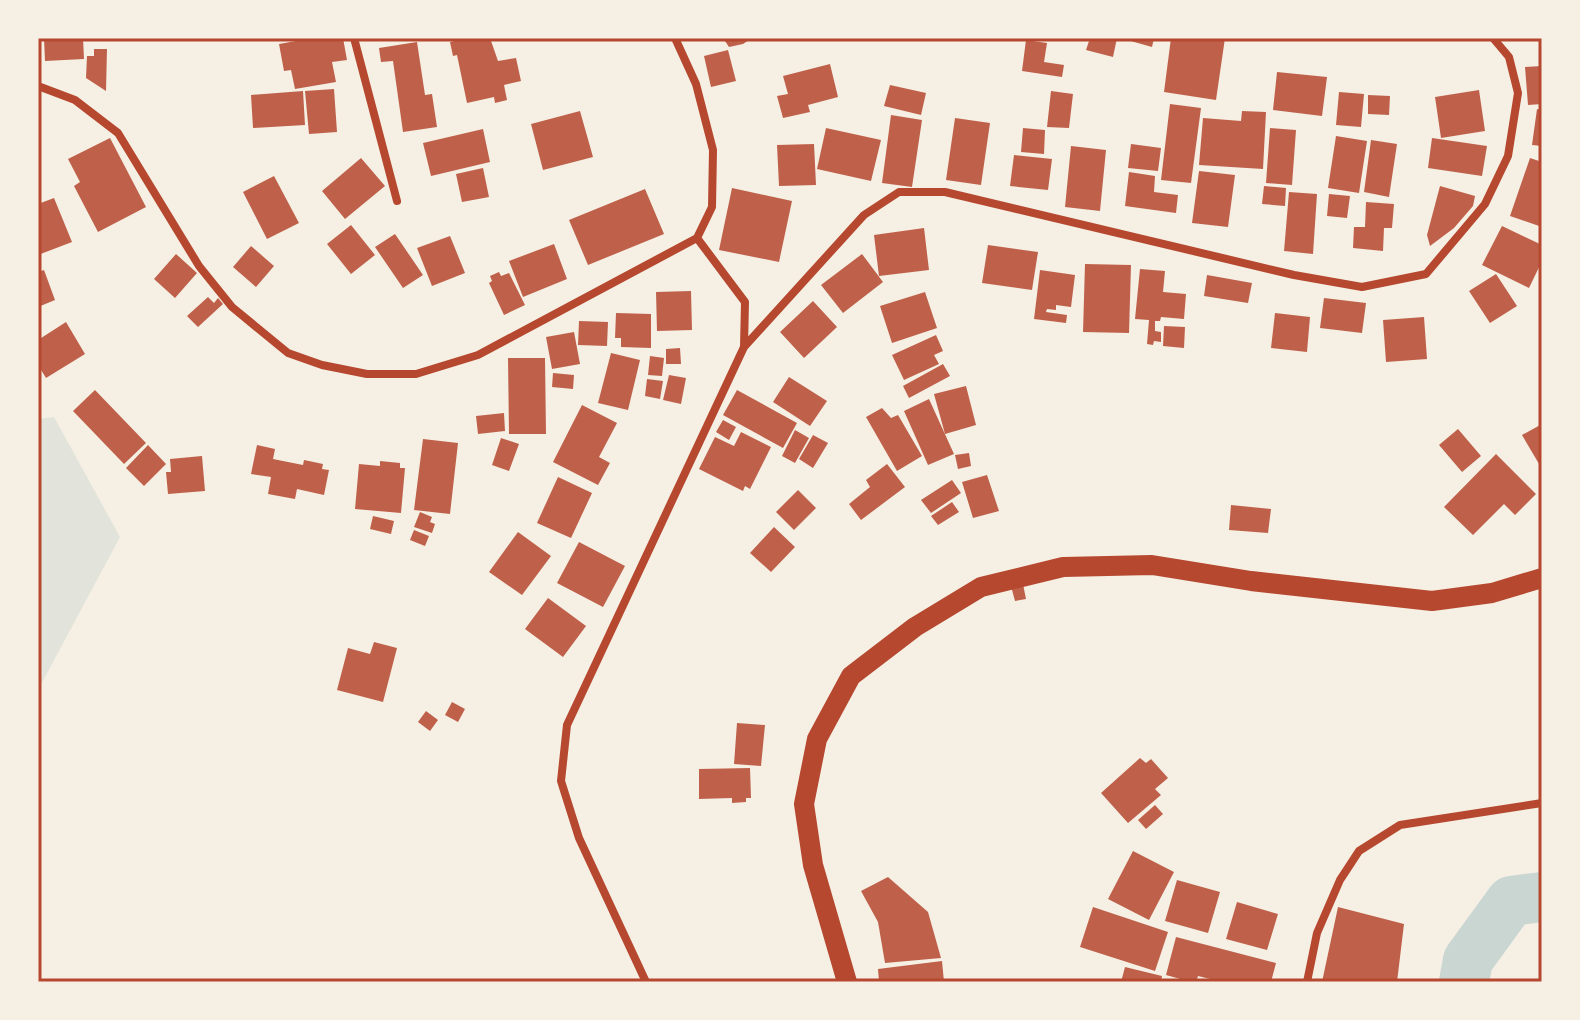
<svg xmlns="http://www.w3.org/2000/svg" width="1580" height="1020" viewBox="0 0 1580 1020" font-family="Rubik,sans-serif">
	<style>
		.green { fill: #e2e4dc }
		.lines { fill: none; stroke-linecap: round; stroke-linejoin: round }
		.river { stroke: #c9d6d2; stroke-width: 50 }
		.building { fill: #bf614a }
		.minor { stroke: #b5482f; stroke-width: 8 }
		.primary { stroke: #b5482f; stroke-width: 20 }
		.neatline { fill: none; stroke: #b5482f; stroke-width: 3 }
	</style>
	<rect width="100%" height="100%" fill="#f6efe4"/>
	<path class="green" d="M 54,417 L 120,537 L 38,690 L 38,419 Z"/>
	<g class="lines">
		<path class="river" d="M 1464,982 L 1468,960 L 1511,901 L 1542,897"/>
	</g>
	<path class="building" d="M 44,38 L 83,38 L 84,59 L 45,61 Z
		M 313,38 L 343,38 L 347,60 L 332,62 L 336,82 L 295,89 L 291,70 L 284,71 L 279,44 Z
		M 468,38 L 473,38 L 474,41 L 490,38 L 498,61 L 516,58 L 521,81 L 504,85 L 507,100 L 495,103 L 494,97 L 467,103 L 457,55 L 453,56 L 450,42 Z
		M 723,38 L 752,38 L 743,44 L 729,47 Z
		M 1090,38 L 1117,38 L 1113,57 L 1086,50 Z
		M 1120,38 L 1154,38 L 1152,47 Z
		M 1171,38 L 1225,38 L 1216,100 L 1164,92 Z
		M 1026,40 L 1047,43 L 1044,62 L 1064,65 L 1062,77 L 1022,71 Z
		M 417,42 L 425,95 L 432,94 L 437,127 L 403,132 L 393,61 L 381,62 L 379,48 Z
		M 94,49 L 107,49 L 106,91 L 86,78 L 87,56 L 94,56 Z
		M 728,50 L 736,81 L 711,87 L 704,56 Z
		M 830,64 L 838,97 L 808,105 L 810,112 L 783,118 L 777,96 L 788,94 L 783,76 Z
		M 1542,66 L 1542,104 L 1528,105 L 1525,67 Z
		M 1277,72 L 1327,77 L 1322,116 L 1273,110 Z
		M 890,85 L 926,93 L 921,115 L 884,106 Z
		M 334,89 L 337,132 L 309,134 L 305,91 Z
		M 1479,90 L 1485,131 L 1441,138 L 1435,97 Z
		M 303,91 L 305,125 L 253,128 L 251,95 Z
		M 1051,91 L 1073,94 L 1069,128 L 1047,127 Z
		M 1339,92 L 1364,94 L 1361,127 L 1336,125 Z
		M 1368,95 L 1390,96 L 1389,115 L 1368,114 Z
		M 1170,104 L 1201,108 L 1191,183 L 1161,180 Z
		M 1537,109 L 1542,110 L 1542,146 L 1532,145 Z
		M 580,111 L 593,157 L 543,170 L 531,124 Z
		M 1242,111 L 1266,112 L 1263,169 L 1199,165 L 1203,118 L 1241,121 Z
		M 891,115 L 922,120 L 912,187 L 882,183 Z
		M 955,118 L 990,123 L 981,185 L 946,180 Z
		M 826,128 L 881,140 L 871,181 L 817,169 Z
		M 1023,128 L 1045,130 L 1044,154 L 1021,152 Z
		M 1270,128 L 1296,130 L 1292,185 L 1266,183 Z
		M 483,129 L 490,162 L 431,176 L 423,143 Z
		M 1336,136 L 1367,141 L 1359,193 L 1328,188 Z
		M 110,138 L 146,207 L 98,232 L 74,186 L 80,182 L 68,159 Z
		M 1432,138 L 1487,146 L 1482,176 L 1428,168 Z
		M 1371,140 L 1397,144 L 1389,197 L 1364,192 Z
		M 814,144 L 816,185 L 779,186 L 777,145 Z
		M 1131,144 L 1161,148 L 1158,171 L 1128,168 Z
		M 1071,146 L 1106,150 L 1100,211 L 1065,207 Z
		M 1014,155 L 1052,159 L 1048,190 L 1010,186 Z
		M 361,158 L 385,186 L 345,219 L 322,191 Z
		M 1530,158 L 1542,162 L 1542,227 L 1510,216 Z
		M 483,168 L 489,197 L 462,202 L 456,174 Z
		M 1199,171 L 1235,175 L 1228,227 L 1192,223 Z
		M 1129,172 L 1155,176 L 1154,192 L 1178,195 L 1176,213 L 1125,206 Z
		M 274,176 L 299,223 L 267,239 L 243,192 Z
		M 1264,186 L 1286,188 L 1285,206 L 1262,204 Z
		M 1440,186 L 1475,196 L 1473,206 L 1454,228 L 1430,246 L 1427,235 Z
		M 732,188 L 792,201 L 779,262 L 719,250 Z
		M 645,189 L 664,234 L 588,265 L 569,220 Z
		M 1289,192 L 1317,194 L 1313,254 L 1284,251 Z
		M 1329,194 L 1350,196 L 1347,218 L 1327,216 Z
		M 54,198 L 72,242 L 38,255 L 38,204 Z
		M 1366,202 L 1394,204 L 1392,228 L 1384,228 L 1383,251 L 1353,248 L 1354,227 L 1365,227 Z
		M 351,225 L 375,255 L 351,274 L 327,244 Z
		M 1502,226 L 1542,245 L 1542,261 L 1529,288 L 1482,265 Z
		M 924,228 L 929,270 L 879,276 L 874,235 Z
		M 395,234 L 423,275 L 403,288 L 375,247 Z
		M 450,236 L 465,273 L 432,286 L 417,248 Z
		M 554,244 L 567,279 L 523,297 L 509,261 Z
		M 988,245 L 1038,252 L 1032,290 L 982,283 Z
		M 251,246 L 274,266 L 256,287 L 233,267 Z
		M 176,254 L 197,273 L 175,298 L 154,279 Z
		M 862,254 L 883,282 L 843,313 L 821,285 Z
		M 1085,264 L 1131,265 L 1129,333 L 1083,332 Z
		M 1140,269 L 1165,271 L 1163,292 L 1186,294 L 1184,319 L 1161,317 L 1160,321 L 1155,321 L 1155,331 L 1161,332 L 1161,342 L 1154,341 L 1153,345 L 1147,344 L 1149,320 L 1135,319 Z
		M 44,270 L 55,300 L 38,307 L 38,272 Z
		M 1040,270 L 1075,275 L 1071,307 L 1056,305 L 1056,310 L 1047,309 L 1046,312 L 1067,315 L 1066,323 L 1034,319 Z
		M 499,272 L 501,276 L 509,273 L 525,305 L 504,315 L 489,283 L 492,281 L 490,276 Z
		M 1496,274 L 1517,306 L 1490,323 L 1469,291 Z
		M 1207,275 L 1252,283 L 1248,303 L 1204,296 Z
		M 691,291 L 692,330 L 657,331 L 656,292 Z
		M 925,292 L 937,328 L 892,343 L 880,306 Z
		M 208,297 L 214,303 L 218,298 L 223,304 L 198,327 L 187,316 Z
		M 1324,298 L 1366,303 L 1362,333 L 1320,328 Z
		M 813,301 L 837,327 L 804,358 L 780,332 Z
		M 616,313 L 651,314 L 651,348 L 621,347 L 621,338 L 615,338 Z
		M 1275,313 L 1310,317 L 1307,352 L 1271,348 Z
		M 1424,317 L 1427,359 L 1386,362 L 1383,320 Z
		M 579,321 L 608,322 L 607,346 L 578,345 Z
		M 66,322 L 85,354 L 46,378 L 38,365 L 38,340 Z
		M 1164,326 L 1185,327 L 1184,348 L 1163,346 Z
		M 574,332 L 580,364 L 552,369 L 546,337 Z
		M 936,335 L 943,351 L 934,355 L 939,364 L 904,380 L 892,355 Z
		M 680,348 L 681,364 L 666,364 L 666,349 Z
		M 611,353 L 640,360 L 628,410 L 598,403 Z
		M 650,356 L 664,358 L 662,376 L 648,375 Z
		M 508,358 L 545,358 L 546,434 L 509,434 Z
		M 943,364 L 950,376 L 909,398 L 903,386 Z
		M 553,373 L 574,375 L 573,389 L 552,387 Z
		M 669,375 L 686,378 L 681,404 L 663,400 Z
		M 789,377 L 827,401 L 810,426 L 773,402 Z
		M 647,379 L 663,381 L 660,399 L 645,396 Z
		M 966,386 L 976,425 L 945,434 L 934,394 Z
		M 95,390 L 146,443 L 124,464 L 73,411 Z
		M 737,390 L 797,423 L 783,448 L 723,415 Z
		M 929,399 L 954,454 L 928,465 L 904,411 Z
		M 582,405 L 617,423 L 599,457 L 610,463 L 598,485 L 553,462 Z
		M 882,408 L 891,418 L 898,415 L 922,456 L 897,471 L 866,417 Z
		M 504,413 L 505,431 L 478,434 L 476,416 Z
		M 723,420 L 736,427 L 729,440 L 716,432 Z
		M 1542,424 L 1542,469 L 1522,435 Z
		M 1458,429 L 1481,456 L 1462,472 L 1439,445 Z
		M 795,430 L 809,438 L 795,463 L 782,456 Z
		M 741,432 L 771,447 L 750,489 L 745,486 L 743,491 L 699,469 L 715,437 L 734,446 Z
		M 813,435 L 828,443 L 813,468 L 799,459 Z
		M 501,438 L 519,444 L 509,471 L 492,465 Z
		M 423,439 L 458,443 L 450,514 L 414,510 Z
		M 148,445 L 166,464 L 144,486 L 126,468 Z
		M 257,445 L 275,449 L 273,459 L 303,465 L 304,460 L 323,464 L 322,469 L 329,470 L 324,495 L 297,489 L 295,499 L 268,494 L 271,477 L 251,474 Z
		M 969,453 L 971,466 L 958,469 L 955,455 Z
		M 1496,454 L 1536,494 L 1515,515 L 1504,504 L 1473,535 L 1444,507 Z
		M 202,456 L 205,491 L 168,494 L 166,472 L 171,472 L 170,459 Z
		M 380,461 L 400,463 L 400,468 L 405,468 L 401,513 L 355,509 L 359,464 L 380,466 Z
		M 887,464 L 905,487 L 861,520 L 849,504 L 870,487 L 866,480 Z
		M 987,475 L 999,511 L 973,518 L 962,482 Z
		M 558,477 L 592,493 L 571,538 L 537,523 Z
		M 952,480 L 961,493 L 931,513 L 921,500 Z
		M 798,490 L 816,508 L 794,530 L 776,512 Z
		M 952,502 L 959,512 L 938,525 L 931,516 Z
		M 1231,505 L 1271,509 L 1268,533 L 1229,530 Z
		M 420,512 L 432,517 L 430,522 L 435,524 L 432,533 L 414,527 Z
		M 373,516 L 394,521 L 391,534 L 370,529 Z
		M 774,527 L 795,547 L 771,572 L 750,553 Z
		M 414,530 L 429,536 L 425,546 L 410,540 Z
		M 518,532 L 551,556 L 522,595 L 489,572 Z
		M 579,542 L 625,566 L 603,607 L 557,583 Z
		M 1023,584 L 1026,599 L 1015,601 L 1011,586 Z
		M 548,598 L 586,626 L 563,657 L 525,629 Z
		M 374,642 L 397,648 L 383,702 L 337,690 L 348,648 L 370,654 Z
		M 452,702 L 465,709 L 458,722 L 445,715 Z
		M 426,711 L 438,720 L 430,731 L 418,722 Z
		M 737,723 L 765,725 L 761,766 L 734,764 Z
		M 1140,758 L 1146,763 L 1151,759 L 1168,778 L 1155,789 L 1161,795 L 1128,823 L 1101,793 Z
		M 750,768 L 751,798 L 746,798 L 746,802 L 732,803 L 732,798 L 699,799 L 699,769 Z
		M 1155,805 L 1163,814 L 1146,829 L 1138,820 Z
		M 1133,851 L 1174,872 L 1149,920 L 1108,899 Z
		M 888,877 L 928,912 L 941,958 L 885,963 L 878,922 L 861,891 Z
		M 1177,880 L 1220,892 L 1208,933 L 1165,921 Z
		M 1237,902 L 1278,914 L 1267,950 L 1226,939 Z
		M 1093,907 L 1168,932 L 1155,971 L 1080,947 Z
		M 1338,907 L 1404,924 L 1397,982 L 1322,982 Z
		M 1176,937 L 1276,963 L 1271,982 L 1222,982 L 1198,976 L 1196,982 L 1191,982 L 1166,975 Z
		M 942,961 L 944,982 L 879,982 L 878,969 Z
		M 1125,967 L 1162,976 L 1161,982 L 1121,982 Z"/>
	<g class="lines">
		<path class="minor" d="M 354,38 L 397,201
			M 38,86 L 75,100 L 118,133 L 199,266 L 232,307 L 288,353 L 322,365 L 367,374 L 416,374 L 478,355 L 697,238 L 712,207 L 713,150 L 696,84 L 675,38
			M 744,347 L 864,215 L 899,192 L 945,192 L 1294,275 L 1362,287 L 1426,274 L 1485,204 L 1508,156 L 1518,93 L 1509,57 L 1493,38
			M 646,982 L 579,838 L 561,781 L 567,725 L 744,347 L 745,302 L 697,238
			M 1307,982 L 1317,933 L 1340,880 L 1359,851 L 1400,825 L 1542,803"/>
		<path class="primary" d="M 847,982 L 813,865 L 804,804 L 817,739 L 851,676 L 915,627 L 981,587 L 1063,567 L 1152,565 L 1251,581 L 1432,601 L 1492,593 L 1542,578"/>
	</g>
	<rect width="1580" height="1020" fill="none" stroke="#f6efe4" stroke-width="80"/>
	<rect x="40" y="40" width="1500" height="940" class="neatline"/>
</svg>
